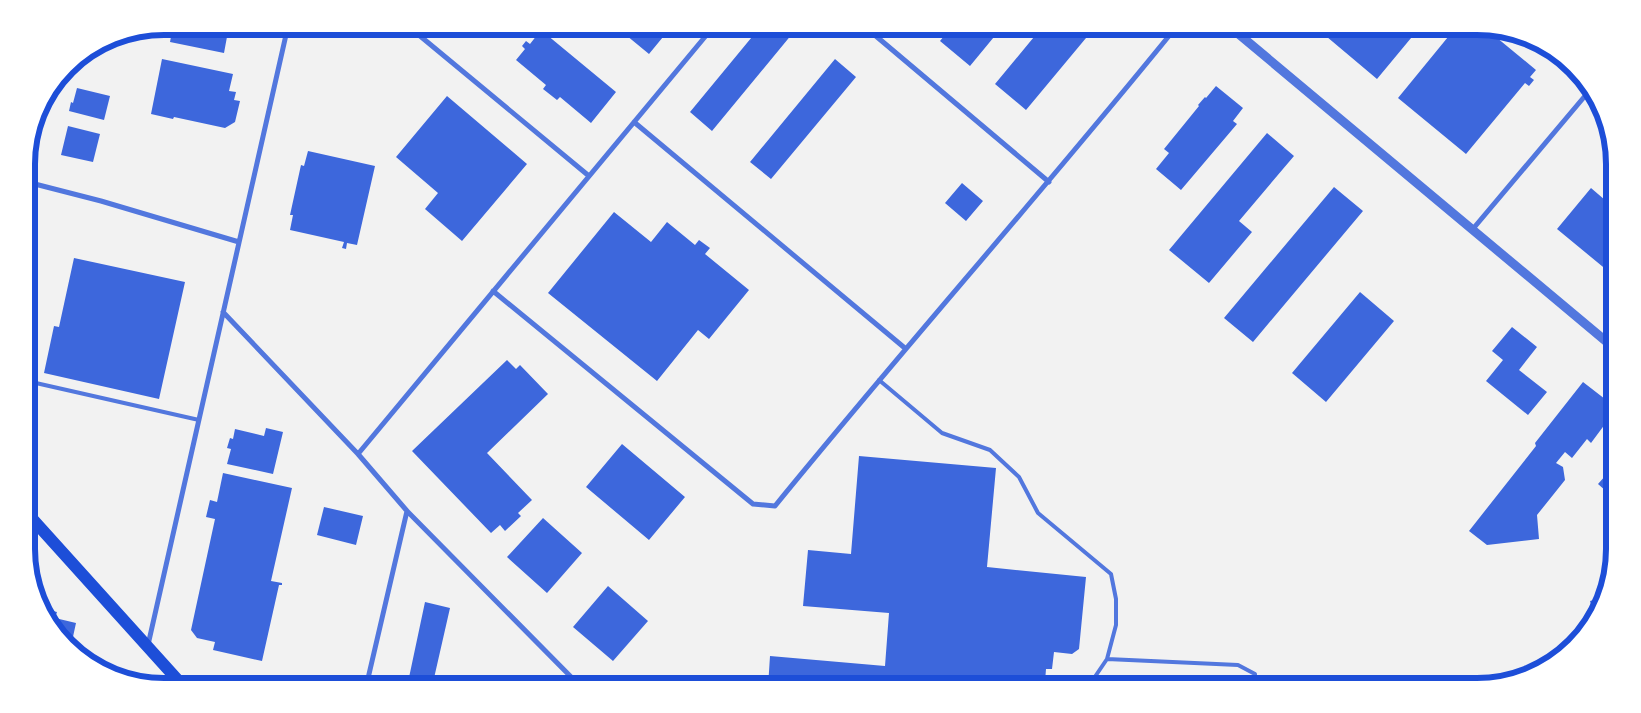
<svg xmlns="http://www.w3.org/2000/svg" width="1641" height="713" viewBox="0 0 1641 713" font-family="'Fira Sans Condensed',sans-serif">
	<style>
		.building { fill: #3d67dc }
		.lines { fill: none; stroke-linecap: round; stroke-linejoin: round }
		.service { stroke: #5277de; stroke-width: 4 }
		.minor { stroke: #5277de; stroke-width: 5 }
		.tertiary { stroke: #5277de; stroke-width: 9 }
		.primary { stroke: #1d4ed8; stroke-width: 12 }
		.rim { fill: none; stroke: #1d4ed8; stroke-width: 6 }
	</style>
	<rect width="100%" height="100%" fill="#f2f2f2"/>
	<path class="building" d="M 173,26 L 229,26 L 224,53 L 170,42 Z
		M 615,26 L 672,26 L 649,54 Z
		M 761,26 L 795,26 L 797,28 L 712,131 L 690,112 Z
		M 952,26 L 1003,26 L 970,66 L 940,41 Z
		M 1043,26 L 1096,26 L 1026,110 L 995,84 Z
		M 1314,26 L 1421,26 L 1377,79 Z
		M 1457,26 L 1485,28 L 1536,70 L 1530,77 L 1534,80 L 1529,86 L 1525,83 L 1466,154 L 1398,98 Z
		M 541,30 L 616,92 L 591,123 L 560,97 L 557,100 L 543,89 L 546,85 L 516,60 L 525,49 L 522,46 L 526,41 L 530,44 Z
		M 162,59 L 233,74 L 229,91 L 236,92 L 234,100 L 240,101 L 235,122 L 225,128 L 174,117 L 173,119 L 151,114 Z
		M 835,59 L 856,77 L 771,179 L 750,162 Z
		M 1216,86 L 1243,108 L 1233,121 L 1237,124 L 1181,190 L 1156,169 L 1169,153 L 1164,149 L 1199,106 L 1198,105 L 1205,97 L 1206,98 Z
		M 77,88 L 110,96 L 104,120 L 69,111 L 71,102 L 73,103 Z
		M 447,96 L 527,164 L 462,241 L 425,209 L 438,193 L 396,157 Z
		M 68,126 L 100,134 L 93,162 L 61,155 Z
		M 1267,133 L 1294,156 L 1239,221 L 1252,232 L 1209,283 L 1169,250 Z
		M 308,151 L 375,166 L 357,245 L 347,243 L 346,249 L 342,248 L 344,242 L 290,230 L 293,215 L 290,215 L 301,165 L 304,166 Z
		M 962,183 L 983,201 L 966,221 L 945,203 Z
		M 1334,187 L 1363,211 L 1253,342 L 1224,318 Z
		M 1591,188 L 1605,200 L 1614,190 L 1614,276 L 1557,229 Z
		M 614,212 L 651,242 L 667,222 L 695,245 L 699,240 L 710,248 L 705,254 L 749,290 L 709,339 L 698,330 L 657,381 L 548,293 Z
		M 74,258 L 185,282 L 159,399 L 44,373 L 54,326 L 59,327 Z
		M 1360,292 L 1394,321 L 1326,402 L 1292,373 Z
		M 1512,327 L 1537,347 L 1519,370 L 1547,392 L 1528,415 L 1486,381 L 1503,360 L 1492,351 Z
		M 507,360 L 516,369 L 520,365 L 548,394 L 487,453 L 532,500 L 518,513 L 521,516 L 505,531 L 500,525 L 491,533 L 412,451 Z
		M 1583,382 L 1614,406 L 1614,412 L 1591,443 L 1587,439 L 1572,458 L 1565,452 L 1556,463 L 1563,467 L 1565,480 L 1537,515 L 1539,539 L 1487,545 L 1469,531 L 1536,446 L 1535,443 Z
		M 266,428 L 283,432 L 273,474 L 227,464 L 231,449 L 227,448 L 230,438 L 233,439 L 235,429 L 264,436 Z
		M 622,444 L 685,497 L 649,540 L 586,487 Z
		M 859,456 L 996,468 L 987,567 L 1086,577 L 1079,649 L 1072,654 L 1054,652 L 1052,669 L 1046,669 L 1045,682 L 1049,682 L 1049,687 L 768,687 L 770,656 L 885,666 L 889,613 L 803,606 L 808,550 L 851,554 Z
		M 1614,466 L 1615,499 L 1598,484 Z
		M 223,473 L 292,488 L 271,581 L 282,583 L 282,585 L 279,585 L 262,661 L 213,650 L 215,642 L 197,638 L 191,630 L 215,519 L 206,517 L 210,500 L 217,502 Z
		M 324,507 L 363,516 L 356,545 L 317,535 Z
		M 543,518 L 582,553 L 547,593 L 507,557 Z
		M 608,586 L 648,621 L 613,661 L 573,627 Z
		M 1605,597 L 1604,602 L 1594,616 L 1590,601 Z
		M 425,602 L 450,608 L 432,687 L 407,687 Z
		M 45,609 L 57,612 L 55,618 L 76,623 L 71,646 L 55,633 Z
		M 105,665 L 118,678 L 111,676 L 101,669 Z"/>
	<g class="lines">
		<path class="service" d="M 879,380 L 942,433 L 990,450 L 1019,477 L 1038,513 L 1111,574 L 1116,599 L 1116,625 L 1107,659 L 1088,687
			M 27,381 L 199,420
			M 1107,659 L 1238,665 L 1255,674 L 1255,687"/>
		<path class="minor" d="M 408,26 L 589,176
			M 864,26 L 1049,182
			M 634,122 L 906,349
			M 27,182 L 101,201 L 239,242
			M 1472,230 L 1590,90
			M 493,291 L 753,504 L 775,506 C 907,344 1046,188 1177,26
			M 223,312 L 358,454 L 407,511 L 581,687
			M 358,454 L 714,26
			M 148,645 L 288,26
			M 366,687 L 407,511"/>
		<path class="tertiary" d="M 1229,26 L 1614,348"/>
		<path class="primary" d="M 27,513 L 184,687"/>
	</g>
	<path d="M0 0H1641V713H0ZM164 35H1477A129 129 0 0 1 1606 164V549A129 129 0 0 1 1477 678H164A129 129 0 0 1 35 549V164A129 129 0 0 1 164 35Z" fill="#fff" fill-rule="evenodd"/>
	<path class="rim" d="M164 35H1477A129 129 0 0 1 1606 164V549A129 129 0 0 1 1477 678H164A129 129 0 0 1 35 549V164A129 129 0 0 1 164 35Z"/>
</svg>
